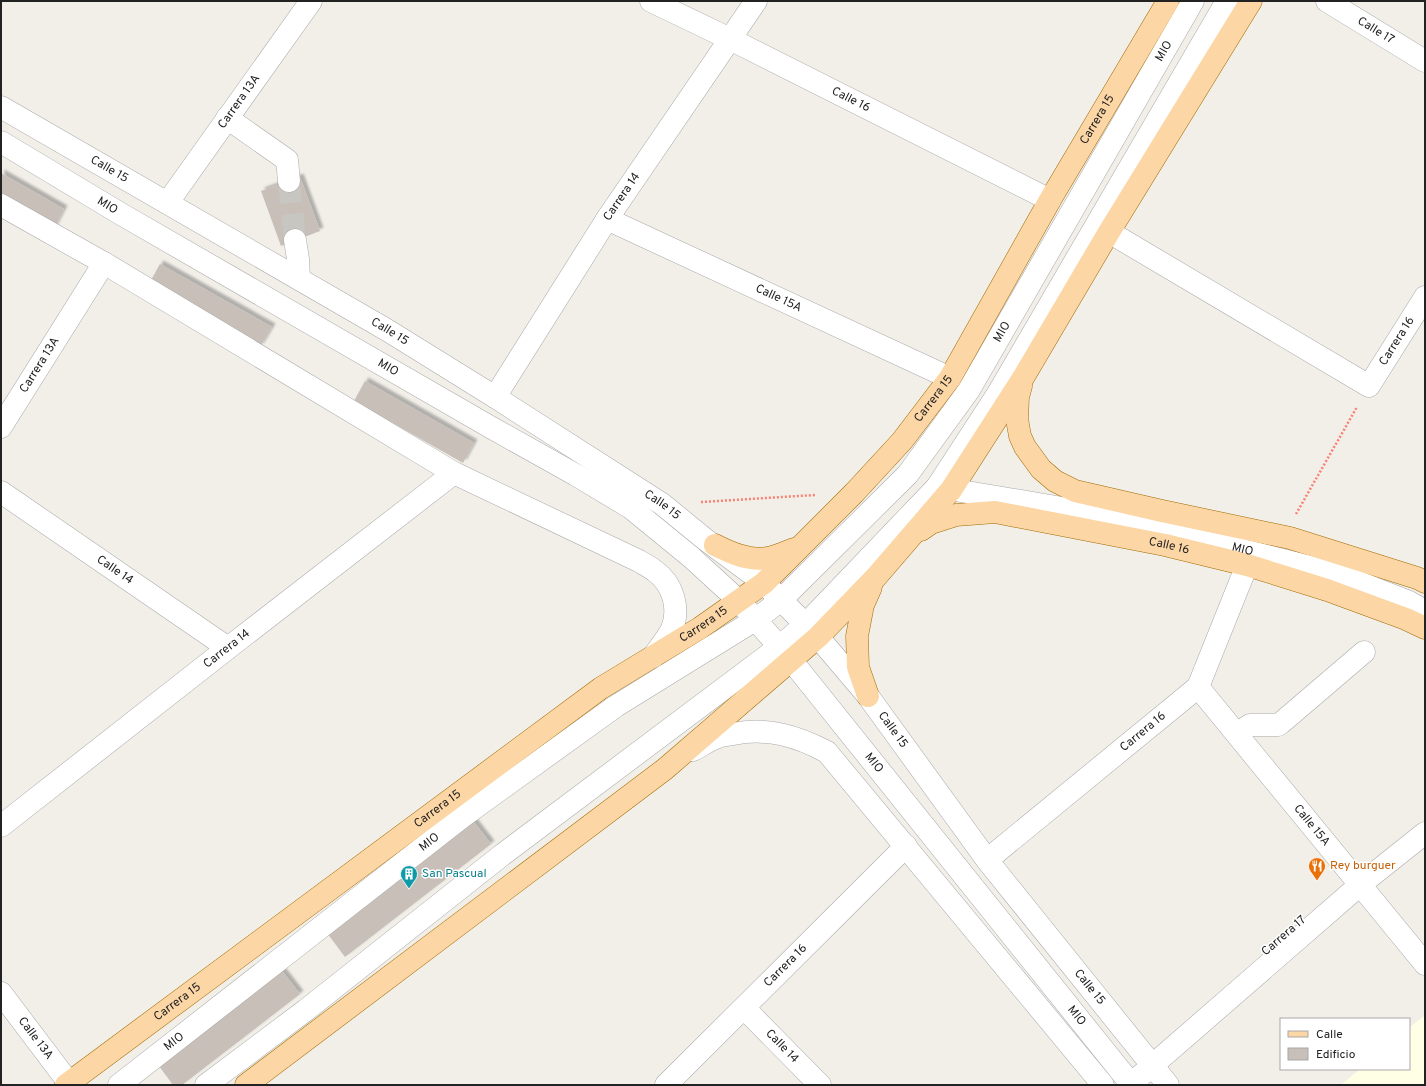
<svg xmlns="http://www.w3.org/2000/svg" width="1426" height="1086" viewBox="0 0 1426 1086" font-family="Overpass,sans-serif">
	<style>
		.education { fill: #ffffe5 }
		.building { fill: #c7bfb8; filter: url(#shadow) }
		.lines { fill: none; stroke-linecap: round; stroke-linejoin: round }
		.minor-tunnel { stroke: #c8c6c1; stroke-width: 22; stroke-dasharray: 22 11; stroke-linecap: butt }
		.minor-casing { stroke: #a9a9a9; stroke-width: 23 }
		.major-casing { stroke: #a06b00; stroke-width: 23 }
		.path { stroke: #fa8072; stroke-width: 2.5; stroke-dasharray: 2 2; stroke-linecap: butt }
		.minor { stroke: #fff; stroke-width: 22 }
		.major { stroke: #fcd6a4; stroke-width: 22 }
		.labels { text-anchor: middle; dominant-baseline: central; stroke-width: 3; stroke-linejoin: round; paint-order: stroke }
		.street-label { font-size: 12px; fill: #222; stroke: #fff }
		.food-label { font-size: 12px; fill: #c56008; stroke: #fff; text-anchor: start }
		.culture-label { font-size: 12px; fill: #0d838f; stroke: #fff; text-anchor: start }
	</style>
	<defs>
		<filter id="shadow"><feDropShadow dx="3.5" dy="-3.5" stdDeviation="1" flood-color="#0004"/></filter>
	</defs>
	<rect width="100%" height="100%" fill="#f2efe9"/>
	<path class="education" d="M 1425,1015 L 1425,1085 L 1341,1085 L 1360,1069 L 1409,1069 L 1409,1028 Z"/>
	<path class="building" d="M 1,173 L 64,209 L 53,230 L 1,200 Z
		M 300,177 L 320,231 L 281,246 L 261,191 Z
		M 160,264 L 272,327 L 260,347 L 149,284 Z
		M 365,381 L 474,443 L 463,463 L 354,401 Z
		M 473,821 L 491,844 L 345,957 L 327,933 Z
		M 282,971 L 300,994 L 182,1085 L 173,1085 L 159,1066 Z"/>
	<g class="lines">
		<path class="minor-tunnel" d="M 289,181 L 295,240"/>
		<g class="minor-casing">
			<g id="minor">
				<path id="s1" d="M 651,1 L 730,39 L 1050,200"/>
				<path id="s2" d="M 1327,1 L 1425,61"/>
				<path id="s3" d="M 1,107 L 387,330 L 495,397 L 662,504 L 706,540 L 764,583 L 818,637 L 868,696 L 987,860 L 1168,1085"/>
				<path d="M 227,118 L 287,160 L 289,181"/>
				<path id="s4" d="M 1,142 L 121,214 L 492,428 L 576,475 L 631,508 L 691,557 L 739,601 L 791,660 L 1131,1084 L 1361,884 L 1425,833"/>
				<path id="s5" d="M 168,202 L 311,1"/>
				<path d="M 1,205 L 104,263 L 454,473 L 639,561 C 644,564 650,567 655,571 C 673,584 680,608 672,629 C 667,639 659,648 653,657"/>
				<path id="s6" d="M 607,219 L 950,378"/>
				<path id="s7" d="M 1109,232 L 1369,386 L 1425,297"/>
				<path d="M 295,240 L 298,259 L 299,279"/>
				<path id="s8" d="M 495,397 L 607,219 L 756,1"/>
				<path id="s9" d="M 1,427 L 104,263"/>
				<path id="s10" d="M 937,487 L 1062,508 L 1164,530 L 1338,574 L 1409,602 L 1425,611"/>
				<path id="s11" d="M 1,492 L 228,648"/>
				<path id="s12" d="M 1198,687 L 1425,964"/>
				<path d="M 1237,734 L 1250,725 L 1278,725 L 1281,723 L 1364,652"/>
				<path d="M 693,750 C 701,746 709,740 718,737 C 722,735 728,735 733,734 C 767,727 797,736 827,752 L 1103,1085"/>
				<path id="s13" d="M 1,826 L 228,648 L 454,473"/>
				<path id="s14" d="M 987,860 L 1198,687 L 1247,565"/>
				<path id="s15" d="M 1,993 L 69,1083"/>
				<path id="s16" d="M 744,1008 L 820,1085"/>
				<path id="s17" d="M 119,1085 L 462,817 L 616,706 L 755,620 L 781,600 L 908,474 L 969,390 L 1193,1"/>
				<path d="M 206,1085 L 306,1010 L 502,855 L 779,647 L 805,625 L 937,487 L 997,395 L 1227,1"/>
				<path id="s18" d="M 666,1085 L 906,846"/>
			</g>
		</g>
		<g class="major-casing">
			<g id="major">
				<path d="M 1021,386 L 1018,397 L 1017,419 L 1020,436 L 1025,447 L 1041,469 L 1055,481 L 1075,491 L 1162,511 L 1290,538 L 1417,578 L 1425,582"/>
				<path id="s19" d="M 921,530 L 931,523 L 956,515 L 995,512 L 1165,545 L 1247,565 L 1327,590 L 1406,619 L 1425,628"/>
				<path d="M 715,545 C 731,553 749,561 767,558 C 776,557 786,552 794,549"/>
				<path d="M 868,696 L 858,667 L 857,636 L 863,605 L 871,587"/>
				<path id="s20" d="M 66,1085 L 601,688 L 700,628 L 764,583 L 854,493 L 902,441 L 950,378 L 1050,200 L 1168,1"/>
				<path d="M 246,1085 L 665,769 L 818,637 L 876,577 L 951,490 L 1023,378 L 1109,232 L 1251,1"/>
			</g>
		</g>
		<path class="path" d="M 701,502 L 815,495
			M 1296,514 L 1357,407"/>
		<use href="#minor" class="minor"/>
		<use href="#major" class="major"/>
	</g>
	<defs>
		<g id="restaurant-pin" transform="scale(0.9)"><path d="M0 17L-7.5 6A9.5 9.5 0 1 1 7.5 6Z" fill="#e8710a" stroke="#fff"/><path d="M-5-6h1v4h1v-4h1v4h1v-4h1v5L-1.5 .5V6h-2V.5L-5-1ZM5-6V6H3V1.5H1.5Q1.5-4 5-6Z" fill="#fff"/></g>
		<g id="building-pin" transform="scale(0.9)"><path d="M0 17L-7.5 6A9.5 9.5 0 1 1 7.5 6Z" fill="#0f9aa8" stroke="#fff"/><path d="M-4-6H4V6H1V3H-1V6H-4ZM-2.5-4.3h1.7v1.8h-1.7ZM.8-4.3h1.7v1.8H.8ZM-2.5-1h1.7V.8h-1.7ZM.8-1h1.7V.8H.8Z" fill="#fff"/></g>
	</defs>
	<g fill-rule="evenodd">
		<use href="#restaurant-pin" x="1317" y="866"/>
		<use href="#building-pin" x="409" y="874"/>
	</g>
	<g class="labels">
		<g class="street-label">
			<text stroke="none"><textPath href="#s2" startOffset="57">Calle 17</textPath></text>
			<text stroke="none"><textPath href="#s17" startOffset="1495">MIO</textPath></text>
			<text stroke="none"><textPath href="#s1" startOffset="223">Calle 16</textPath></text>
			<text stroke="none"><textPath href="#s5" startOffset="123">Carrera 13A</textPath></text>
			<text stroke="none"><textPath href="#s20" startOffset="1435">Carrera 15</textPath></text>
			<text stroke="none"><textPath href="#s3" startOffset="125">Calle 15</textPath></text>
			<text stroke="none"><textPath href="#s8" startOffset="237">Carrera 14</textPath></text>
			<text stroke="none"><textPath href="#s4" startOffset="124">MIO</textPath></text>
			<text stroke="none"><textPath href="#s6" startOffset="189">Calle 15A</textPath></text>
			<text stroke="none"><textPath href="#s3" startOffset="449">Calle 15</textPath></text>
			<text stroke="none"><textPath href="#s17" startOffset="1171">MIO</textPath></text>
			<text stroke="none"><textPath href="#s7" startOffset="355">Carrera 16</textPath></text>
			<text stroke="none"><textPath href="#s9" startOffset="73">Carrera 13A</textPath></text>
			<text stroke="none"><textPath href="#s4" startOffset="448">MIO</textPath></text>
			<text stroke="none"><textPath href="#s20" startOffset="1111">Carrera 15</textPath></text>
			<text stroke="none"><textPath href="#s3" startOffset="772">Calle 15</textPath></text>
			<text stroke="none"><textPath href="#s19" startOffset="255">Calle 16</textPath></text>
			<text stroke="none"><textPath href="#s10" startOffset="312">MIO</textPath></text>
			<text stroke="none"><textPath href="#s11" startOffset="138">Calle 14</textPath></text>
			<text stroke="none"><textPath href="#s20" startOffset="787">Carrera 15</textPath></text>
			<text stroke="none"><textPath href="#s13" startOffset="287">Carrera 14</textPath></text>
			<text stroke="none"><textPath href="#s3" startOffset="1096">Calle 15</textPath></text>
			<text stroke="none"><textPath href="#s14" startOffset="202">Carrera 16</textPath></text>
			<text stroke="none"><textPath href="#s4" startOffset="1082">MIO</textPath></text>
			<text stroke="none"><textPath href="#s20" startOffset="463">Carrera 15</textPath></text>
			<text stroke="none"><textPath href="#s12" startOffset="179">Calle 15A</textPath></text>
			<text stroke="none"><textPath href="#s17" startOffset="394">MIO</textPath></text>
			<text transform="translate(1284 936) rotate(-41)">Carrera 17</text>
			<text stroke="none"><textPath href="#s18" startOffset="169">Carrera 16</textPath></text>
			<text stroke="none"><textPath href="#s3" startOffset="1420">Calle 15</textPath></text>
			<text stroke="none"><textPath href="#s20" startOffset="139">Carrera 15</textPath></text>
			<text stroke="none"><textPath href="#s4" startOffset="1406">MIO</textPath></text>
			<text stroke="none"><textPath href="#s15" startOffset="57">Calle 13A</textPath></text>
			<text stroke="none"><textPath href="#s17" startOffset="70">MIO</textPath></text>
			<text stroke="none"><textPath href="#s16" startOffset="54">Calle 14</textPath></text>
		</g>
		<g class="food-label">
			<text x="1330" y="866">Rey burguer</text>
		</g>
		<g class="culture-label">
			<text x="422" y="874">San Pascual</text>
		</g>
	</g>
	<rect width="1426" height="1086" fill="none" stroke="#222222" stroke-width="4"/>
	<rect x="1280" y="1018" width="130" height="52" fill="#ffffff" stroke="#a7a7a7"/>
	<rect x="1288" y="1031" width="20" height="6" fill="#fcd6a4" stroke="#a7a7a7"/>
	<text x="1316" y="1038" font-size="12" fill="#222222">Calle</text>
	<rect x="1288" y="1048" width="20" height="12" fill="#c7bfb8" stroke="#a7a7a7"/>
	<text x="1316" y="1058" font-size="12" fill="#222222">Edificio</text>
</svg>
